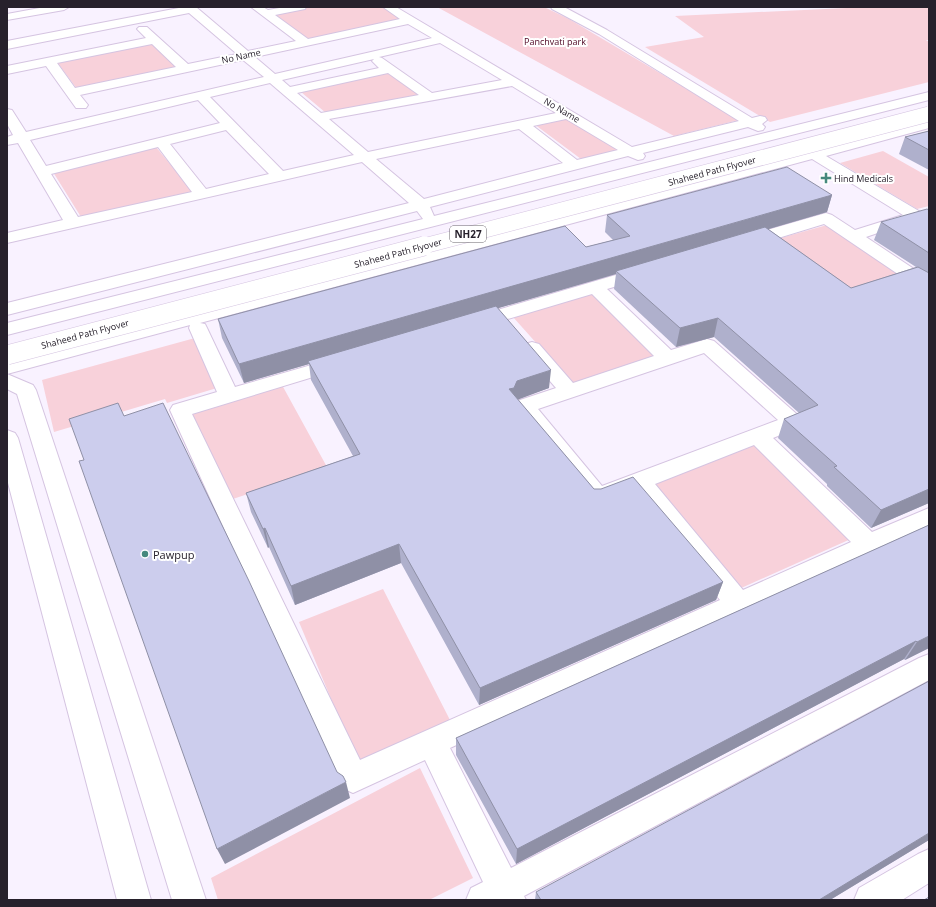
<svg xmlns="http://www.w3.org/2000/svg" width="936" height="907" viewBox="0 0 936 907" font-family="'Open Sans',sans-serif">
	<style>
		.green { fill: #f8d1da }
		.lines { fill: none; stroke-linecap: round; stroke-linejoin: round }
		.minor-casing { stroke: #d5c4e1; stroke-width: 2 }
		.minor { fill: #fff; fill-rule: evenodd }
		.highway-bridge-far1-casing { stroke: #d5c4e1; stroke-width: 16; stroke-linecap: butt }
		.highway-bridge-casing { stroke: #d5c4e1; stroke-width: 20; stroke-linecap: butt }
		.highway-bridge-far1 { stroke: #fff; stroke-width: 15 }
		.highway-bridge { stroke: #fff; stroke-width: 19 }
		.wall { fill: #afb0cc }
		.shaded-wall { fill: #8f90a6 }
		.building { fill: #cccded; stroke: #8f90a6 }
		.poi-dot { fill: #45897d; stroke: #fff; stroke-width: 1.5 }
		.labels { text-anchor: middle; dominant-baseline: central; stroke-width: 4; stroke-linejoin: round; paint-order: stroke }
		.far-park-label { font-size: 9px; fill: #4e0824; stroke: #fff }
		.far-street-label { font-size: 9px; fill: #27212c; stroke: #fff }
		.far-poi-label { font-size: 9px; fill: #27212c; stroke: #fff; text-anchor: start }
		.shield { fill: #fff; stroke: #68646b; stroke-width: 1 }
		.shield-label { font-size: 10px; font-weight: bold; fill: #27212c }
		.poi-label { font-size: 11px; fill: #27212c; stroke: #fff; text-anchor: start }
	</style>
	<rect width="100%" height="100%" fill="#f9f2ff"/>
	<path class="green" d="M 311,7 L 384,7 L 404,19 L 307,40 L 273,15 Z
		M 437,7 L 544,7 L 569,19 L 739,120 L 674,136 Z
		M 868,7 L 929,7 L 929,40 L 926,40 L 929,42 L 929,82 L 770,122 L 645,47 L 704,37 L 675,16 Z
		M 151,42 L 176,67 L 77,89 L 57,62 Z
		M 389,72 L 420,95 L 326,113 L 301,92 Z
		M 568,118 L 621,150 L 581,159 L 534,124 Z
		M 156,147 L 193,192 L 81,217 L 53,172 Z
		M 883,151 L 929,177 L 929,206 L 917,209 L 840,163 Z
		M 827,225 L 900,274 L 848,291 L 777,239 Z
		M 593,293 L 657,355 L 572,383 L 513,317 Z
		M 195,338 L 217,388 L 167,403 L 165,399 L 54,432 L 42,380 Z
		M 282,385 L 327,467 L 227,501 L 191,413 Z
		M 757,444 L 853,538 L 739,589 L 649,485 Z
		M 383,589 L 450,720 L 357,761 L 299,622 Z
		M 420,768 L 473,878 L 429,900 L 218,900 L 211,878 Z"/>
	<g class="lines">
		<g class="minor-casing">
			<path id="minor" d="M 45,7 L 69,7 L 64,10 L 7,20 L 7,14 Z
				M 184,7 L 196,7 L 248,51 L 296,41 L 251,7 L 263,7 L 268,10 L 285,7 L 306,7 L 305,9 L 275,15 L 308,39 L 400,19 L 383,7 L 396,7 L 632,147 L 739,121 L 599,34 L 552,9 L 551,7 L 564,7 L 607,30 L 752,118 L 760,116 L 765,117 L 767,120 L 762,124 L 765,127 L 763,130 L 758,131 L 748,127 L 643,153 L 645,156 L 643,159 L 638,160 L 628,156 L 430,207 L 434,216 L 929,92 L 929,100 L 7,335 L 7,323 L 423,219 L 417,211 L 7,315 L 7,303 L 409,203 L 362,162 L 7,243 L 7,233 L 63,220 L 18,143 L 7,145 L 7,137 L 13,135 L 7,124 L 7,109 L 12,110 L 26,132 L 264,77 L 243,60 L 80,95 L 88,105 L 86,108 L 76,108 L 46,66 L 7,74 L 7,66 L 146,38 L 137,29 L 139,27 L 147,27 L 188,64 L 237,54 L 189,13 L 7,49 L 7,41 ZM 408,24 L 432,38 L 275,74 L 255,57 ZM 440,43 L 502,80 L 432,93 L 382,58 L 379,57 ZM 152,44 L 176,67 L 75,88 L 57,63 ZM 374,59 L 372,61 L 379,68 L 290,87 L 282,80 ZM 388,73 L 419,95 L 321,113 L 297,93 ZM 270,83 L 354,155 L 283,171 L 210,97 ZM 512,86 L 556,113 L 368,152 L 329,119 ZM 198,100 L 220,123 L 46,166 L 30,140 ZM 566,119 L 618,150 L 577,160 L 533,126 ZM 519,129 L 563,163 L 424,199 L 376,159 ZM 226,130 L 269,174 L 206,189 L 170,144 ZM 158,147 L 192,192 L 78,217 L 51,174 Z
				M 929,120 L 929,128 L 826,156 L 929,217 L 929,229 L 913,221 L 866,237 L 929,279 L 929,292 L 923,291 L 824,224 L 752,246 L 746,247 L 740,246 L 738,242 L 740,238 L 826,213 L 832,215 L 855,230 L 903,215 L 812,159 L 200,323 L 205,324 L 207,328 L 235,387 L 339,357 L 346,359 L 349,363 L 346,367 L 192,414 L 360,760 L 720,600 L 635,492 L 598,506 L 590,503 L 514,406 L 517,401 L 556,388 L 525,352 L 522,348 L 525,344 L 532,342 L 539,344 L 573,383 L 654,356 L 592,294 L 474,329 L 467,327 L 465,323 L 467,319 L 636,269 L 642,268 L 648,269 L 651,273 L 648,277 L 607,289 L 671,350 L 707,339 L 714,341 L 800,417 L 804,422 L 800,427 L 773,438 L 872,532 L 929,508 L 929,527 L 450,748 L 511,868 L 919,658 L 929,654 L 929,680 L 524,896 L 526,900 L 466,900 L 471,888 L 483,882 L 425,760 L 353,793 L 342,788 L 170,410 L 173,405 L 217,392 L 189,328 L 190,325 L 7,374 L 7,362 L 802,153 L 800,150 L 802,147 L 807,146 L 816,149 ZM 704,353 L 778,420 L 602,486 L 538,409 ZM 754,445 L 851,542 L 743,590 L 655,484 Z
				M 7,374 L 33,385 L 36,390 L 206,900 L 172,900 L 17,394 L 7,389 Z
				M 7,430 L 15,433 L 18,438 L 151,900 L 117,900 L 7,479 Z
				M 929,849 L 929,883 L 902,900 L 854,900 L 859,888 L 918,854 Z"/>
		</g>
		<use href="#minor" class="minor"/>
		<g class="highway-bridge-far1-casing">
			<path id="highway-bridge-far1" d="M 420,247 L 929,114"/>
		</g>
		<g class="highway-bridge-casing">
			<path id="highway-bridge" d="M 7,355 L 424,246"/>
		</g>
		<use href="#highway-bridge-far1" class="highway-bridge-far1"/>
		<use href="#highway-bridge" class="highway-bridge"/>
	</g>
	<path class="wall" d="M 929,131 L 929,170 L 899,154 L 905,137 Z
		M 832,195 L 827,212 L 768,229 L 851,288 L 916,267 L 874,240 L 881,222 L 929,210 L 929,503 L 871,528 L 827,486 L 827,484 L 778,438 L 784,419 L 799,413 L 714,337 L 676,347 L 614,289 L 616,274 L 498,308 L 549,388 L 517,399 L 594,489 L 723,582 L 716,600 L 479,705 L 401,563 L 295,605 L 269,547 L 268,548 L 251,512 L 246,493 L 353,456 L 311,380 L 309,364 L 244,383 L 222,338 L 218,319 L 586,247 L 613,240 L 605,232 L 607,215 Z
		M 929,525 L 929,648 L 905,660 L 904,659 L 516,864 L 456,755 L 456,738 Z
		M 929,840 L 830,900 L 535,900 L 536,892 Z"/>
	<path class="shaded-wall" d="M 832,195 L 827,212 L 619,273 L 616,271 L 616,274 L 310,363 L 308,361 L 309,364 L 244,383 L 239,364 Z
		M 718,318 L 714,337 L 676,347 L 680,328 Z
		M 551,370 L 549,388 L 517,400 L 509,389 L 517,381 Z
		M 929,489 L 929,503 L 871,528 L 881,510 Z
		M 265,528 L 269,547 L 268,548 L 263,529 Z
		M 399,544 L 401,563 L 295,605 L 291,586 Z
		M 723,582 L 716,600 L 479,705 L 480,688 Z
		M 929,636 L 929,648 L 905,660 L 917,642 Z
		M 916,641 L 904,659 L 516,864 L 517,849 Z
		M 346,782 L 350,798 L 225,864 L 217,849 Z
		M 929,833 L 929,840 L 830,900 L 819,900 Z"/>
	<path class="building" d="M 929,131 L 929,150 L 905,137 Z
		M 787,167 L 832,195 L 239,364 L 218,319 L 565,226 L 586,247 L 630,236 L 607,215 Z
		M 927,209 L 929,210 L 929,253 L 881,222 Z
		M 765,227 L 851,288 L 918,267 L 929,273 L 929,489 L 881,510 L 834,467 L 837,466 L 784,419 L 818,405 L 718,318 L 680,328 L 616,271 Z
		M 496,306 L 551,370 L 517,381 L 514,388 L 509,389 L 594,489 L 601,489 L 633,477 L 723,582 L 480,688 L 399,544 L 291,586 L 265,528 L 263,529 L 246,493 L 360,454 L 308,361 Z
		M 118,403 L 124,416 L 163,403 L 249,581 L 337,772 L 343,776 L 346,782 L 217,849 L 79,461 L 84,460 L 69,419 Z
		M 929,525 L 929,636 L 917,642 L 916,641 L 517,849 L 456,738 Z
		M 929,681 L 929,833 L 819,900 L 541,900 L 536,892 Z
		M 929,897 L 929,900 L 924,900 Z"/>
	<g class="poi-dot">
		<path d="M824 172h4v4h4v4h-4v4h-4v-4h-4v-4h4z"/>
		<circle cx="145" cy="554" r="4"/>
	</g>
	<g class="labels">
		<g class="far-park-label">
			<text x="555" y="41">Panchvati park</text>
		</g>
		<g class="far-street-label">
			<text transform="translate(241 56) rotate(-12)">No Name</text>
			<text transform="translate(562 110) rotate(30)">No Name</text>
			<text transform="translate(712 171) rotate(-15)">Shaheed Path Flyover</text>
			<text transform="translate(398 253) rotate(-15)">Shaheed Path Flyover</text>
			<text transform="translate(85 334) rotate(-15)">Shaheed Path Flyover</text>
		</g>
		<g class="far-poi-label">
			<text x="834" y="178">Hind Medicals</text>
		</g>
		<rect class="shield" x="450" y="226" width="36" height="16" rx="3"/>
		<g class="shield-label">
			<text x="468" y="234">NH27</text>
		</g>
		<g class="poi-label">
			<text x="153" y="554">Pawpup</text>
		</g>
	</g>
	<rect width="936" height="907" fill="none" stroke="#27212c" stroke-width="16"/>
</svg>
